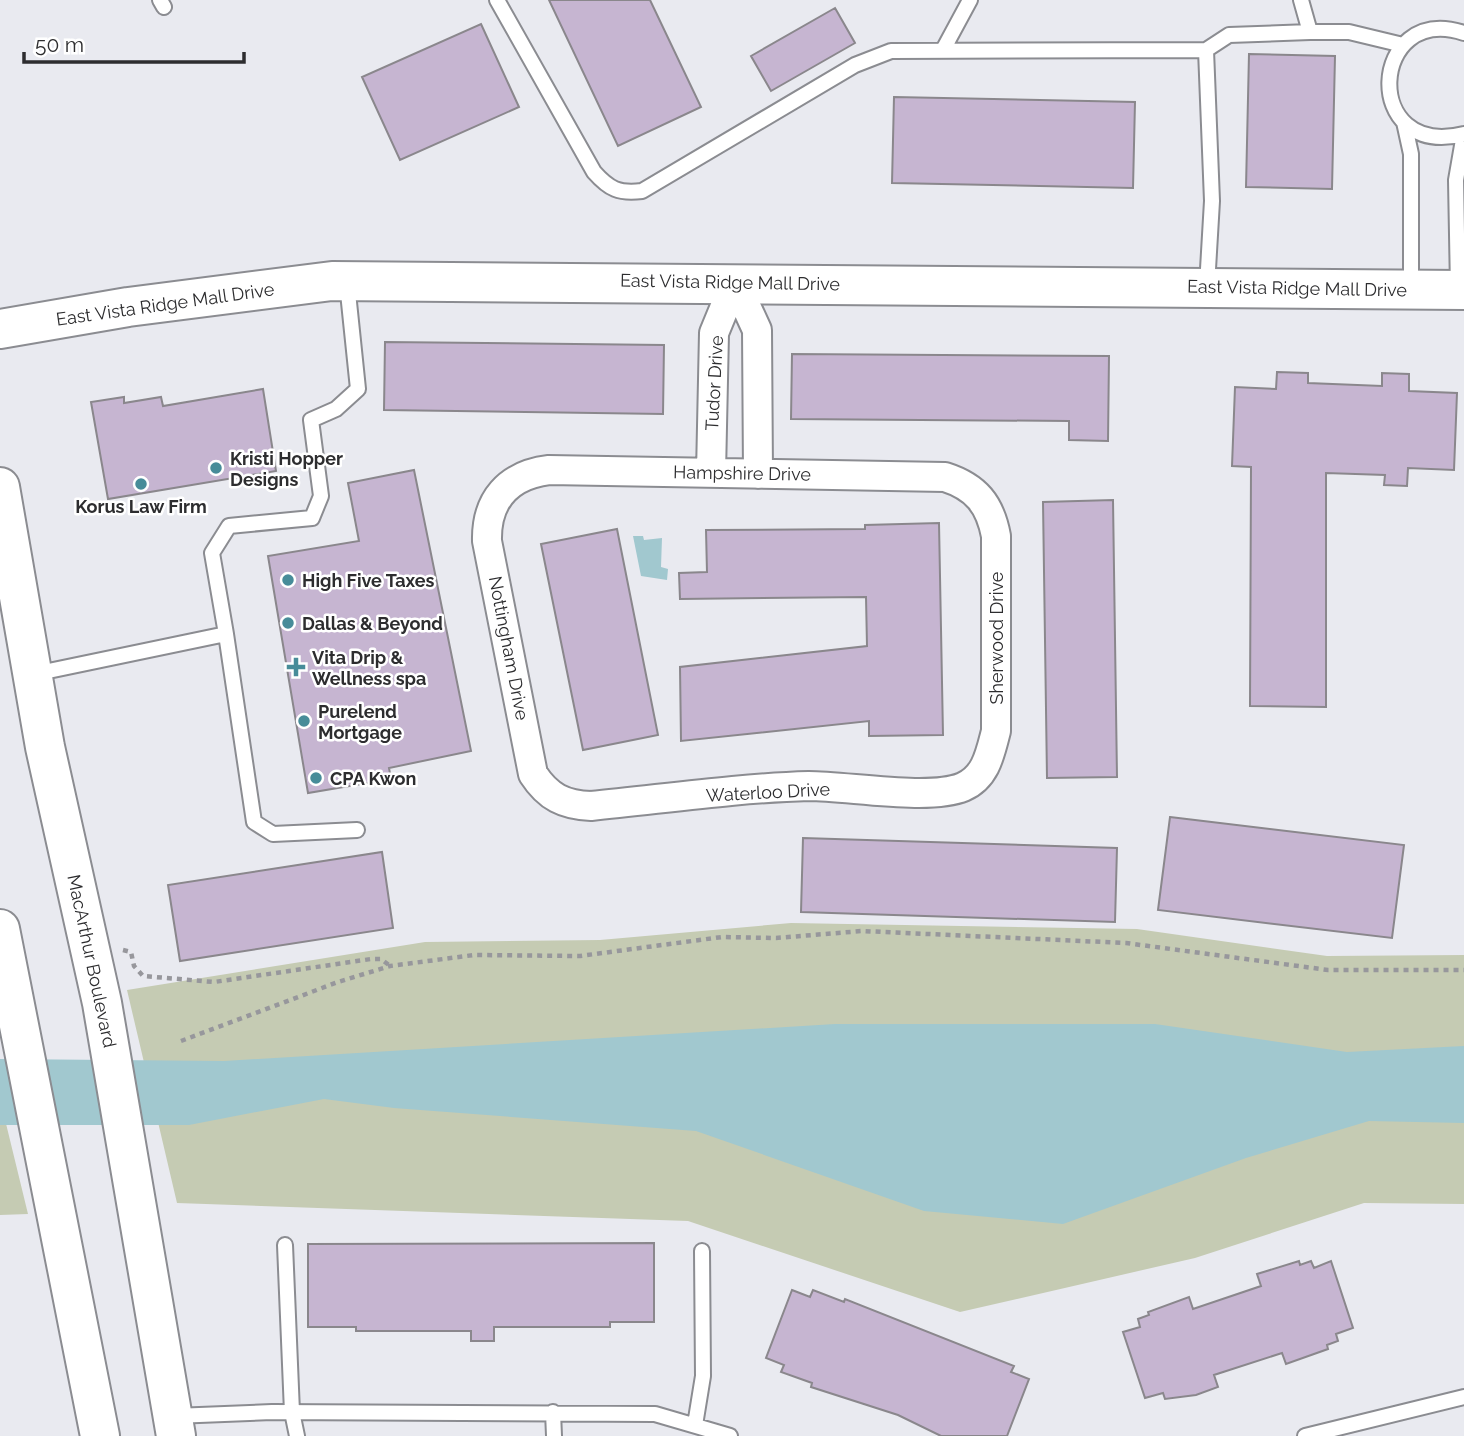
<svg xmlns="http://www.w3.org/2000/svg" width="1464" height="1436" viewBox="0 0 1464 1436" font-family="Raleway,sans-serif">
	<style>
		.green { fill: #c5cbb3 }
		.water { fill: #a1c8cf }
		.building { fill: #c6b5d1; stroke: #8a878c; stroke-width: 2 }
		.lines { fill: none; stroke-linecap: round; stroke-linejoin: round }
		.service-casing { stroke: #8b8c91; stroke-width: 18 }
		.minor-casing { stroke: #8b8c91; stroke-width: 32 }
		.secondary-casing { stroke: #8b8c91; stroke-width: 42 }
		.path { stroke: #97979c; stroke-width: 4.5; stroke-dasharray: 5 5; stroke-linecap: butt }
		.service { stroke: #fff; stroke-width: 14 }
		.minor { stroke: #fff; stroke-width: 28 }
		.secondary { stroke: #fff; stroke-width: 38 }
		.poi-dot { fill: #478c99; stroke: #fff; stroke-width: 2.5 }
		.labels { text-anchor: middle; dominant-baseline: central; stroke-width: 5; stroke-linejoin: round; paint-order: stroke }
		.street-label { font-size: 18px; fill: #2d2d2f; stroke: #fff }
		.poi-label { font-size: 18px; font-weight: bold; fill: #2d2d2f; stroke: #fff; text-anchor: start }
	</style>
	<rect width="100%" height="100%" fill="#e9eaf0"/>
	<path class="green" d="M 791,923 L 1137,929 L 1327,956 L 1464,955 L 1464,1204 L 1364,1203 L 1195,1258 L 960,1312 L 688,1221 L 177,1203 L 127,990 L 425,942 L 600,940 Z
		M 0,1099 L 28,1214 L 0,1215 Z"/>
	<path class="water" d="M 633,536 L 643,536 L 644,540 L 662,538 L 661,567 L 668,569 L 667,580 L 641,576 Z
		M 835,1024 L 1155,1024 L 1347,1052 L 1464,1046 L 1464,1123 L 1369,1121 L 1246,1158 L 1063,1224 L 924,1211 L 696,1131 L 394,1108 L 324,1099 L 189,1125 L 0,1125 L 0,1059 L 224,1061 Z"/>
	<path class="building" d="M 549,0 L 650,0 L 701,107 L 618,146 Z
		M 835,8 L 855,43 L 771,91 L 751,56 Z
		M 481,24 L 519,107 L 400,160 L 362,77 Z
		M 1249,54 L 1335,56 L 1332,189 L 1246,187 Z
		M 894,97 L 1135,102 L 1133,188 L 892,183 Z
		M 385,342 L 664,345 L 663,414 L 384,410 Z
		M 792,354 L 1109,356 L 1108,441 L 1069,440 L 1069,421 L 791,419 Z
		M 1277,372 L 1308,373 L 1308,383 L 1382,386 L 1382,373 L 1409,374 L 1409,391 L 1457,393 L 1454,470 L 1408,468 L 1407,486 L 1384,485 L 1385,475 L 1326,473 L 1326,707 L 1250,706 L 1251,467 L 1232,466 L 1235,387 L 1276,389 Z
		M 263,389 L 276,471 L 108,499 L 91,402 L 124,397 L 124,403 L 161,397 L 163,406 Z
		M 414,470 L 471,751 L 389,768 L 391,779 L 308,793 L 268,556 L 359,541 L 348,483 Z
		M 1113,500 L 1117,777 L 1047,778 L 1043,502 Z
		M 939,523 L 943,735 L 869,736 L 869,721 L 681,741 L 680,667 L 867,646 L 866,597 L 680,599 L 679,573 L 707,572 L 706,530 L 865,529 L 865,525 Z
		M 617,529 L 658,735 L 583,750 L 541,544 Z
		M 1170,817 L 1404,845 L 1392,938 L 1158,910 Z
		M 803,838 L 1117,848 L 1115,922 L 801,912 Z
		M 382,852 L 393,928 L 180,961 L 168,885 Z
		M 654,1243 L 654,1322 L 610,1322 L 610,1327 L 494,1327 L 494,1341 L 471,1341 L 471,1331 L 356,1331 L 356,1327 L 308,1327 L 308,1244 Z
		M 1299,1261 L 1300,1265 L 1311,1261 L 1314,1268 L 1331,1261 L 1353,1328 L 1336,1334 L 1338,1341 L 1327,1345 L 1328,1349 L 1286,1364 L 1282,1353 L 1214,1375 L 1218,1387 L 1196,1395 L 1165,1399 L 1163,1393 L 1145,1398 L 1123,1332 L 1140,1327 L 1138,1319 L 1149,1315 L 1148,1312 L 1189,1297 L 1193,1309 L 1261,1286 L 1257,1274 Z
		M 792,1290 L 810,1297 L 813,1290 L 844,1302 L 845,1299 L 1014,1366 L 1011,1372 L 1029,1379 L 1007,1436 L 941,1436 L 898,1415 L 811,1387 L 812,1383 L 781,1372 L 784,1365 L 766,1358 Z"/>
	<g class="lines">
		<g class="service-casing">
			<path id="service" d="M 160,0 L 164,7
				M 497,0 L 594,172 C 609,189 619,194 642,191 L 855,65 L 891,51 L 1206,50 L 1229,35 L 1310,32 L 1349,32 L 1403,45
				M 1301,0 L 1310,32
				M 1464,33 C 1369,2 1360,160 1464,134
				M 943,50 L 970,0
				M 1206,50 L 1212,201 L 1207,286
				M 1404,122 L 1411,154 L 1411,288
				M 1458,288 L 1456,180 L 1464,134
				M 226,634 L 254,822 L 273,834 L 357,830
				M 34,674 L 226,634 L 212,553 L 229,526 L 312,518 L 321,496 L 311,420 L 336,409 L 358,389 L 347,283
				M 285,1245 L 292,1412 L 297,1436
				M 553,1412 L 554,1436
				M 174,1416 L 272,1412 L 655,1414 L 730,1436
				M 695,1425 L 703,1376 L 702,1251
				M 1305,1436 L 1464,1397"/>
		</g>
		<g class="minor-casing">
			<path id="minor" d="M 735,282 L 757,330 L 758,474
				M 549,470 L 945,477 C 976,487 990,504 996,536 L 996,731 C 990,754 986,777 963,787 C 929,801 848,786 809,786 C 737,788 663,799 591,806 C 564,805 548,797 533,774 L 487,541 C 486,500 508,475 549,470 Z
				M 711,473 L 714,333 L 735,282"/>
		</g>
		<g class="secondary-casing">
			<path id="secondary" d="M 0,329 L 128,307 L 332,281 L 1464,290
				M 0,487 L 45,747 L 102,1003 L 176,1436
				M 0,929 L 100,1436"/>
		</g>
		<path class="path" d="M 123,950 L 131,952 L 134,966 L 143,976 L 214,982 L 371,959 L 381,959 L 389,965
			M 181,1041 L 338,982 L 390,966 L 474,955 L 580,956 L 722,937 L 776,938 L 862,931 L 1126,943 L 1328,970 L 1464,970"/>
		<use href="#service" class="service"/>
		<use href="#minor" class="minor"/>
		<use href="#secondary" class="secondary"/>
	</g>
	<g class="poi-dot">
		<circle cx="216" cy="468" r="7"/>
		<circle cx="141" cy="484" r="7"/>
		<circle cx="288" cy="580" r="7"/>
		<circle cx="288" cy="623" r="7"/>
		<path d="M292.5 656.5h7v7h7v7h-7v7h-7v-7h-7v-7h7z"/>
		<circle cx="304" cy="721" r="7"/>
		<circle cx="316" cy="778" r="7"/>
	</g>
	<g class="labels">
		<g class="street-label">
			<text transform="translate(730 282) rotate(1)">East Vista Ridge Mall Drive</text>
			<text transform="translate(1297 288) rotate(1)">East Vista Ridge Mall Drive</text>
			<text transform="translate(165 304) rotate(-8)">East Vista Ridge Mall Drive</text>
			<text transform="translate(714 383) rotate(-87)">Tudor Drive</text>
			<text transform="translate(742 473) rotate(1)">Hampshire Drive</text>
			<text transform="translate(996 638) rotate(-90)">Sherwood Drive</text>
			<text transform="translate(509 648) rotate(79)">Nottingham Drive</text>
			<text transform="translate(768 792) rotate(-3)">Waterloo Drive</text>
			<text transform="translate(92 961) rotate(78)">MacArthur Boulevard</text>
		</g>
		<g class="poi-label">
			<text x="230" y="458">Kristi Hopper<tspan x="230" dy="21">Designs</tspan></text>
			<text x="141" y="506" text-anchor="middle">Korus Law Firm</text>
			<text x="302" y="580">High Five Taxes</text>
			<text x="302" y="623">Dallas &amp; Beyond</text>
			<text x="312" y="657">Vita Drip &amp;<tspan x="312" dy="21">Wellness spa</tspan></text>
			<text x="318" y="711">Purelend<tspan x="318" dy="21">Mortgage</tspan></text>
			<text x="330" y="778">CPA Kwon</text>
		</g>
	</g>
	<path d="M24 52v10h220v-10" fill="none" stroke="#2d2d2f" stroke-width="3.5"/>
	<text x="35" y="52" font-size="21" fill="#2d2d2f" stroke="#ffffff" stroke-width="5" paint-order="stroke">50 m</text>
</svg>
